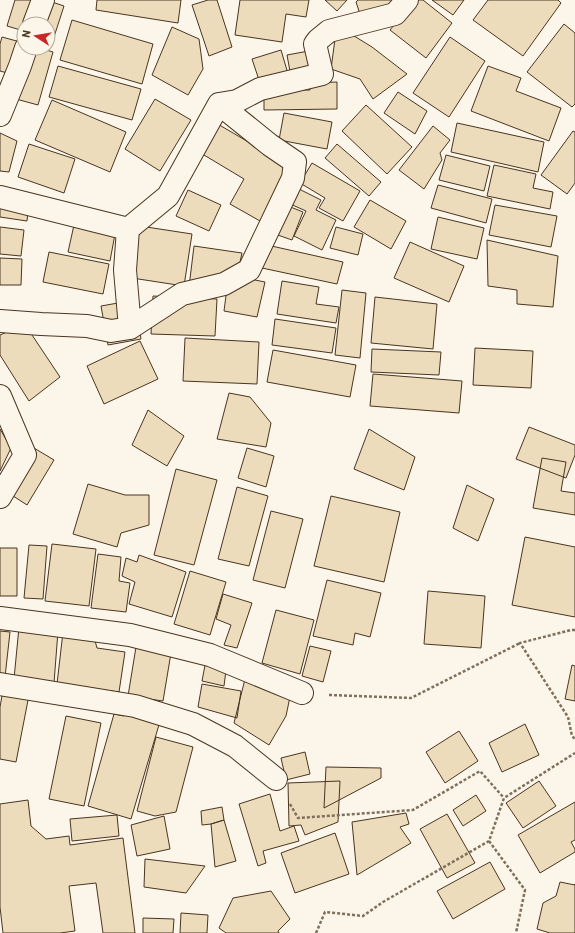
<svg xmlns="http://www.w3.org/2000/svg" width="575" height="933" viewBox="0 0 575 933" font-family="Barlow,sans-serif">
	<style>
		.building { fill: #ecdcbc; stroke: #4a3520 }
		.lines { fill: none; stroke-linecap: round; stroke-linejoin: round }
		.street-casing { stroke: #4a3520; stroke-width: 24 }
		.path { stroke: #7f6f5c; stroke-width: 2.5; stroke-dasharray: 3 2; stroke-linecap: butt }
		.street { stroke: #fbf6e9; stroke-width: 22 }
	</style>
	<rect width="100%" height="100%" fill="#fbf6e9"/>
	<path class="building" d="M 15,0 L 46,0 L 64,6 L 53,40 L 48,39 L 48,24 L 24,24 L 24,31 L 7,26 Z
		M 97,0 L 181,0 L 178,23 L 96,10 Z
		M 208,0 L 217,0 L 232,47 L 209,56 L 192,5 Z
		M 240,0 L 309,0 L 306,17 L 286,14 L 282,42 L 235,35 Z
		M 325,0 L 347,0 L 337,11 Z
		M 358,0 L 399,0 L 361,17 L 356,2 Z
		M 414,0 L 423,0 L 452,23 L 426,58 L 390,30 Z
		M 432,0 L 464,0 L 453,15 Z
		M 488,0 L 558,0 L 561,3 L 523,56 L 473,20 Z
		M 72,20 L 153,44 L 142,84 L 60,60 Z
		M 564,24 L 575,33 L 575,104 L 572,107 L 527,72 Z
		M 172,27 L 199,39 L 203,69 L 188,95 L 152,75 Z
		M 346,31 L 372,47 L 407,74 L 373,99 L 360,79 L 331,69 L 335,39 Z
		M 2,37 L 24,43 L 24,48 L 40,48 L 53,52 L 38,105 L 16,99 L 22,77 L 0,71 L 0,44 Z
		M 450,37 L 485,61 L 449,117 L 413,93 Z
		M 281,50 L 289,77 L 261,86 L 252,59 Z
		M 314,50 L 318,72 L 291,77 L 287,55 Z
		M 58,66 L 141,89 L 132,120 L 49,97 Z
		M 488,66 L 521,78 L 516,91 L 561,108 L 549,141 L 471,111 Z
		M 337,82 L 337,109 L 264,110 L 264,90 L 310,90 L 310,83 Z
		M 398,92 L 427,111 L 415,134 L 384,113 Z
		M 155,99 L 191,120 L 160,171 L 125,149 Z
		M 52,100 L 126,132 L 110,172 L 35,140 Z
		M 366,105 L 412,147 L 387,174 L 342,131 Z
		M 284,113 L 332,122 L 327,149 L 279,140 Z
		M 216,123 L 291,167 L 260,221 L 230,204 L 244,179 L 199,152 Z
		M 457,123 L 544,142 L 538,172 L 451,152 Z
		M 433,126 L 450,140 L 440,153 L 442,160 L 424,189 L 399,170 Z
		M 573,131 L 575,132 L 575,183 L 567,194 L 541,175 Z
		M 0,133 L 17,141 L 9,172 L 0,171 Z
		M 29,144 L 75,159 L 64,193 L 18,177 Z
		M 337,144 L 381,182 L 369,196 L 325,158 Z
		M 446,155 L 490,166 L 484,191 L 439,180 Z
		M 312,163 L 360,191 L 343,221 L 319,208 L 325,198 L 300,183 Z
		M 494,165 L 536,174 L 533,188 L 553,192 L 550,209 L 487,196 Z
		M 438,185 L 492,199 L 486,223 L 431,208 Z
		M 295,187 L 321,200 L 316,210 L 336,220 L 322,250 L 294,236 L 306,211 L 288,203 Z
		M 188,190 L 221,205 L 209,231 L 176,216 Z
		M 0,199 L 29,202 L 27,221 L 0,217 Z
		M 370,200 L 406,221 L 391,249 L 354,227 Z
		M 283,204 L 303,212 L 292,240 L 272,233 Z
		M 495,205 L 557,216 L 551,247 L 489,235 Z
		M 438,217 L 484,228 L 477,259 L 431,249 Z
		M 74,225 L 115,234 L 110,261 L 68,252 Z
		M 140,226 L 192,234 L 184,286 L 132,278 Z
		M 0,227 L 24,230 L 21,256 L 0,254 Z
		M 336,227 L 363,234 L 358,255 L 330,248 Z
		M 487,240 L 558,256 L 553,307 L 517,304 L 517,290 L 488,286 Z
		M 410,242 L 464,266 L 449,302 L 394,278 Z
		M 267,245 L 343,262 L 337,284 L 262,268 Z
		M 194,246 L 242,253 L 238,271 L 189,287 Z
		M 49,252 L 109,264 L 103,294 L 43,282 Z
		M 0,258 L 22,259 L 21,285 L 0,285 Z
		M 245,278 L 265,282 L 257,317 L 224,311 L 227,288 Z
		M 282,281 L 319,287 L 316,304 L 339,307 L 336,323 L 277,314 Z
		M 342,290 L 366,293 L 360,358 L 335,355 Z
		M 153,296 L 217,299 L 215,336 L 151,334 Z
		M 375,297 L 437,304 L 433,349 L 371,343 Z
		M 135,300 L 141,339 L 108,345 L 101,306 Z
		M 275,319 L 336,328 L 332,353 L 272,345 Z
		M 14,329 L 28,329 L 60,377 L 29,401 L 0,355 L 0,335 Z
		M 185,338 L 259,342 L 257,384 L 183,381 Z
		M 140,341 L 158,379 L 104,404 L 87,366 Z
		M 475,348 L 533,351 L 531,388 L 473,385 Z
		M 372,349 L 441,352 L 439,375 L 371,372 Z
		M 273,350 L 356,365 L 350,397 L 267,382 Z
		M 373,374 L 462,381 L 459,413 L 370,406 Z
		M 229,393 L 250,397 L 271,423 L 266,447 L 217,439 Z
		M 148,410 L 184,436 L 167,466 L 132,445 Z
		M 529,427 L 575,445 L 575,455 L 566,478 L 516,459 Z
		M 0,429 L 11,448 L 0,471 Z
		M 369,429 L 415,457 L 404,490 L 354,469 Z
		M 34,448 L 54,460 L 27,505 L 7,492 Z
		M 247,448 L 274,456 L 266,487 L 238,478 Z
		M 542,458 L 566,462 L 561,491 L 575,493 L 575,515 L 533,508 Z
		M 176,469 L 217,480 L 194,565 L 154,555 Z
		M 88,484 L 125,495 L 149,495 L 149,525 L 121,533 L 117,547 L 73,534 Z
		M 467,485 L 494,499 L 478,541 L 453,528 Z
		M 237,487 L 268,496 L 249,566 L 218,559 Z
		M 331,496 L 400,512 L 384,582 L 314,566 Z
		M 271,511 L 303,519 L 285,588 L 253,580 Z
		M 525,537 L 575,547 L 575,617 L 512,605 Z
		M 52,544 L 96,549 L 89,606 L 45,601 Z
		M 29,545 L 47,546 L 43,599 L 24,598 Z
		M 0,548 L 17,548 L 17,596 L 0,596 Z
		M 98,554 L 121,557 L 119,581 L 130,583 L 126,612 L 91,608 Z
		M 139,555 L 186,572 L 172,617 L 129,604 L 135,582 L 122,576 L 126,558 L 137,562 Z
		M 190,571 L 226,582 L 210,635 L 174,624 Z
		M 327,580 L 381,593 L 370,637 L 355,633 L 353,645 L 313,636 Z
		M 428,591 L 485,596 L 481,648 L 424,644 Z
		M 223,594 L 252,603 L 237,648 L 224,645 L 231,625 L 216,619 Z
		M 276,610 L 314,620 L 300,674 L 262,663 Z
		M 19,627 L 58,631 L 54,683 L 14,679 Z
		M 0,631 L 10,632 L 5,677 L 0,677 Z
		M 63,632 L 94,637 L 97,648 L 125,652 L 119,692 L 57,684 Z
		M 310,646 L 331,651 L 323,682 L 302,676 Z
		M 136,647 L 171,653 L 163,701 L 128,696 Z
		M 206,660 L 227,662 L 224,686 L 202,681 Z
		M 572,665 L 575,666 L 575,701 L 565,699 Z
		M 246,675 L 291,692 L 286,716 L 269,745 L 234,723 Z
		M 202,684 L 241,691 L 237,718 L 198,707 Z
		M 3,690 L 29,695 L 16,762 L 0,759 L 0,707 Z
		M 126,708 L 161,718 L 131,819 L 88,806 L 114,714 L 124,716 Z
		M 66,716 L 101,723 L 84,806 L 49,799 Z
		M 525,724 L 539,755 L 502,772 L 489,743 Z
		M 459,731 L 478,761 L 445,783 L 426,752 Z
		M 156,737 L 193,747 L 176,812 L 155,816 L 137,811 Z
		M 305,752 L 310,774 L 286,780 L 281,758 Z
		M 326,767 L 381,768 L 381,778 L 324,808 Z
		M 340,781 L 338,822 L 305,835 L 301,825 L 289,826 L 288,783 Z
		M 539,781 L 556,806 L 523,828 L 506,803 Z
		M 270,794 L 280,831 L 294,826 L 299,841 L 263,851 L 266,863 L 258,866 L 239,804 Z
		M 476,795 L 486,811 L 463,826 L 453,810 Z
		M 28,800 L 31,826 L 46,839 L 69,836 L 70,845 L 123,838 L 135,933 L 103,933 L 96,883 L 69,886 L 75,931 L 60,933 L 3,933 L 0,907 L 0,804 Z
		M 575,802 L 575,840 L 571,842 L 575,849 L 575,852 L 540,873 L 518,835 Z
		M 222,807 L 224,820 L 211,824 L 202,825 L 201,811 Z
		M 406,813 L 409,824 L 400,827 L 411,843 L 357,875 L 352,822 Z
		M 447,814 L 475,863 L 447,878 L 420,829 Z
		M 117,815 L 119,836 L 72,841 L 70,819 Z
		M 164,816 L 170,849 L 137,856 L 131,825 Z
		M 224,820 L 236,861 L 215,867 L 211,824 Z
		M 335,833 L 349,874 L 295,893 L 281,853 Z
		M 145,859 L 205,866 L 186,893 L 144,887 Z
		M 490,862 L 505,889 L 453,919 L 437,891 Z
		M 560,882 L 575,885 L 575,884 L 575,933 L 550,933 L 537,929 L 543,903 L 556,896 Z
		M 271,891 L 290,919 L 278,931 L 279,933 L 226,933 L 219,928 L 233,898 Z
		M 181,913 L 208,915 L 207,933 L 180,933 Z
		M 143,918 L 174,919 L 173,933 L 143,933 Z"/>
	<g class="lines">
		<g class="street-casing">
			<path id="street" d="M 34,24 L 43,0
				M 0,115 L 20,66 L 26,48
				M 0,197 L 128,229
				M 0,321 L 41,324 L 87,326 L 111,331 L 130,328 L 182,294 L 224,284 L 249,270 L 293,178 L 295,162 L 270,145 L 219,104
				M 130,328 L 125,270 L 128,229 L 168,196 L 219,104 L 237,101 L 260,89 L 322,74 L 315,44 L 318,40 L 329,31 L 395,14 L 407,0
				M 0,396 L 25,455 L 0,497
				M 0,618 L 130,635 L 210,655 L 302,693
				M 0,684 L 135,706 L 193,724 L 235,746 L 276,779"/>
		</g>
		<path class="path" d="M 575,630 L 571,630 L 520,643 L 568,717 L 572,736 L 575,739
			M 329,695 L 411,698 L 520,643
			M 290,804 L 298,818 L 413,810 L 480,771 L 504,798
			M 489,841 L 525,890 L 516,933
			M 316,933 L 325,912 L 363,916 L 383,902 L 489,841 L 504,798 L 575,753"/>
		<use href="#street" class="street"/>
	</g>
	<g transform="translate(36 36) rotate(282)"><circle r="19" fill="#fbf6e9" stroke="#b4a999"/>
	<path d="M0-3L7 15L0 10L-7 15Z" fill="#c62828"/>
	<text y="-6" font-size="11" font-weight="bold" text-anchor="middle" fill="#4a3520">N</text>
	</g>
</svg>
